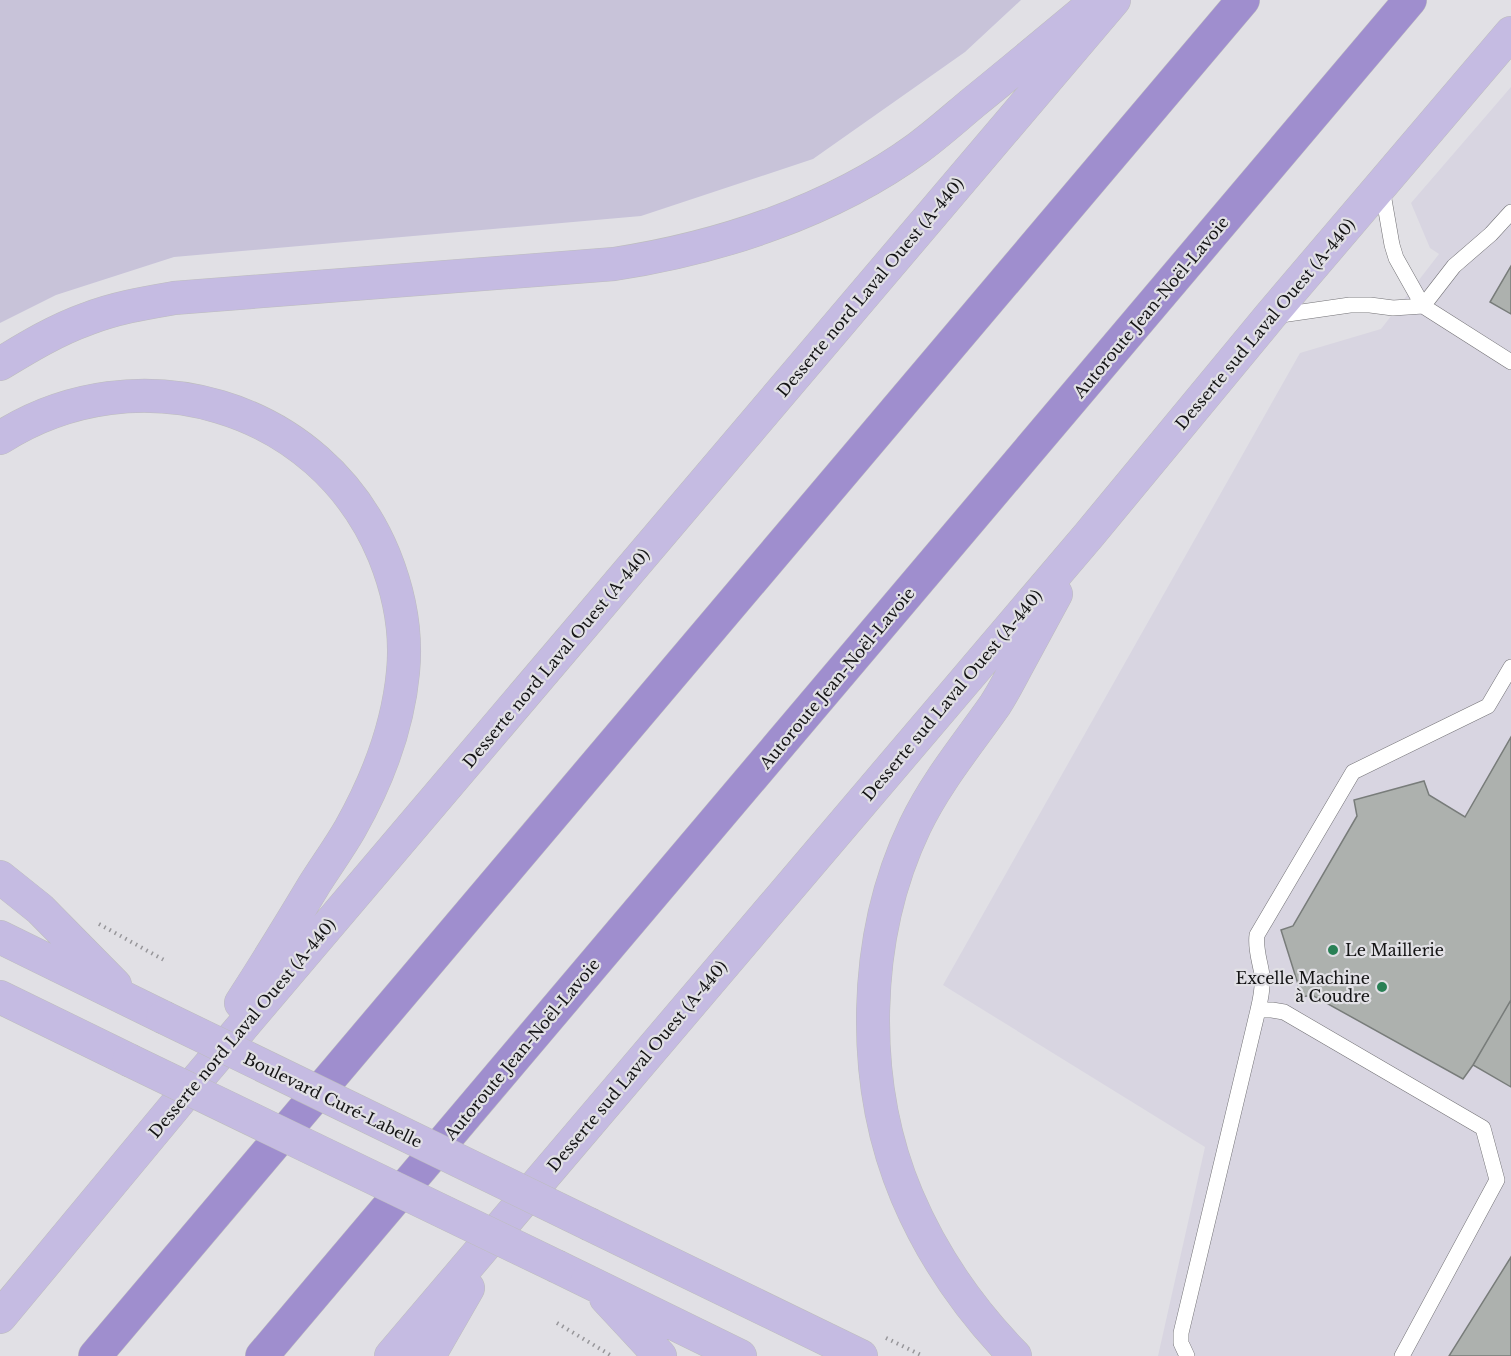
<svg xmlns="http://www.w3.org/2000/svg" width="1511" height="1356" viewBox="0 0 1511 1356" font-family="'Libre Baskerville',serif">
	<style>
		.built { fill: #d8d5e1 }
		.green { fill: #c8c3d9 }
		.building { fill: #adb1ae; stroke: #787c7a; stroke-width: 1.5 }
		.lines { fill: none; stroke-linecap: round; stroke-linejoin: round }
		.lane-casing { stroke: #737276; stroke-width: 16 }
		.primary-casing { stroke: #bdbdbd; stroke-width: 34 }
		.highway-casing { stroke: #bdbdbd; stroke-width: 34 }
		.path { stroke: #97969a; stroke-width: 4; stroke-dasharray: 1.5 4.5; stroke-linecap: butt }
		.lane { stroke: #fff; stroke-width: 15 }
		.primary { stroke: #c5bbe2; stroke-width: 33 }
		.highway { stroke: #9f8ece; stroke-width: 33 }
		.primary-bridge-casing { stroke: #bdbdbd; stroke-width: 34; stroke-linecap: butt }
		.primary-bridge { stroke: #c5bbe2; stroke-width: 33 }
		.poi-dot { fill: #298055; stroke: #e1e0e5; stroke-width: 2 }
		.labels { text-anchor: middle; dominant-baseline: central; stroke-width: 4.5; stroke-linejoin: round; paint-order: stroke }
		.street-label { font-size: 16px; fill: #141415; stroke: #e1e0e5 }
		.poi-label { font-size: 16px; fill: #141415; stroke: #e1e0e5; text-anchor: start }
	</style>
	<rect width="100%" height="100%" fill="#e1e0e5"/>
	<path class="built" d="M 1511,87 L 1511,1356 L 1158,1356 L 1205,1147 L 943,985 L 1300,353 L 1381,329 L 1439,254 L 1430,248 L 1411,203 Z"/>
	<path class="green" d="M 0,0 L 1021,0 L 965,52 L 813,159 L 641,216 L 174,257 L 56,295 L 0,323 Z"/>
	<path class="building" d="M 1511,266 L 1511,314 L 1490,302 Z
		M 1511,737 L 1511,1000 L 1473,1065 L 1463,1079 L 1312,995 L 1302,997 L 1281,930 L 1293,926 L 1357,816 L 1354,800 L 1424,781 L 1429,795 L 1465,817 Z
		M 1511,1000 L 1511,1087 L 1473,1065 Z
		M 1511,1257 L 1511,1356 L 1449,1356 Z"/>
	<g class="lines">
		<g class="lane-casing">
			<path id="lane" d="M 1382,188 L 1392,245 L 1396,258 L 1423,306 L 1511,362
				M 1274,316 L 1350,305 L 1370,305 L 1393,308 L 1423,306 L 1454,266 L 1491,234 L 1511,212
				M 1187,1356 L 1181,1343 L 1181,1333 L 1258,1010
				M 1402,1356 L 1497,1180 L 1483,1128 L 1284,1012 L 1272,1010 L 1258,1010 C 1261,998 1263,987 1262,975 C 1260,961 1255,949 1257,935 L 1353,772 L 1488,706 L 1511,667"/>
		</g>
		<g class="primary-casing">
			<path id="primary" d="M 0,364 C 28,347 56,330 87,319 C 115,308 145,303 174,298 L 614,264 C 719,248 832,211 918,148 C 937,134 956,117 974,102 C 1011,72 1047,42 1083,12
				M 0,438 C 137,351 321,403 384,555 C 399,592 407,632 403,672 C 398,726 377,781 350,829 C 339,848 326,866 314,885 C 290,925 266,964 241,1003
				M 0,877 L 40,909 L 115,985
				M 0,937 L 163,1017
				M 0,997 L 129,1060
				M 591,1225 L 861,1356
				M 558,1267 L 740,1356
				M 606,1298 L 660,1356
				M 0,1317 L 185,1094 L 1114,0
				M 391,1356 L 1089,535 L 1270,316 L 1511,33
				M 429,1356 L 468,1288
				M 1015,1356 C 970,1310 932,1255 907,1196 C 859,1082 862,937 915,826 C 936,782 967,745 995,705 C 1003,693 1010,679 1017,666 C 1030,642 1043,618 1056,594"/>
		</g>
		<g class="highway-casing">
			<path id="highway" d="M 95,1356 L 1243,0
				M 262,1356 L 1410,0"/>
		</g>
		<path class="path" d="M 99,924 L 164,960
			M 557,1323 L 612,1356
			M 886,1338 L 923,1356"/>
		<use href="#lane" class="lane"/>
		<use href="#primary" class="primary"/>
		<use href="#highway" class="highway"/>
		<g class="primary-bridge-casing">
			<path id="primary-bridge" d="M 163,1017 L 591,1225
				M 129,1060 L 558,1267"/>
		</g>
		<use href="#primary-bridge" class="primary-bridge"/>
	</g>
	<g class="poi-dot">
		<circle cx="1333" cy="950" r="6"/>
		<circle cx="1382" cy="987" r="6"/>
	</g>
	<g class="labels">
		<g class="street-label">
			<text transform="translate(870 287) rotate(-50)">Desserte nord Laval Ouest (A-440)</text>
			<text transform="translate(1151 307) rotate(-50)">Autoroute Jean-Noël-Lavoie</text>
			<text transform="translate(1265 324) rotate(-50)">Desserte sud Laval Ouest (A-440)</text>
			<text transform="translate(556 658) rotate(-50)">Desserte nord Laval Ouest (A-440)</text>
			<text transform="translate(837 678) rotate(-50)">Autoroute Jean-Noël-Lavoie</text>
			<text transform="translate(952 695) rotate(-50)">Desserte sud Laval Ouest (A-440)</text>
			<text transform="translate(242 1028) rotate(-50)">Desserte nord Laval Ouest (A-440)</text>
			<text transform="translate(522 1049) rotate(-50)">Autoroute Jean-Noël-Lavoie</text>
			<text transform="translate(637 1066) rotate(-50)">Desserte sud Laval Ouest (A-440)</text>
			<text transform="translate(333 1100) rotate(26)">Boulevard Curé-Labelle</text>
		</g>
		<g class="poi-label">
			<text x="1345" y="950">Le Maillerie</text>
			<text x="1370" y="978" text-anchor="end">Excelle Machine<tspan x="1370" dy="18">à Coudre</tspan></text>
		</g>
	</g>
</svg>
